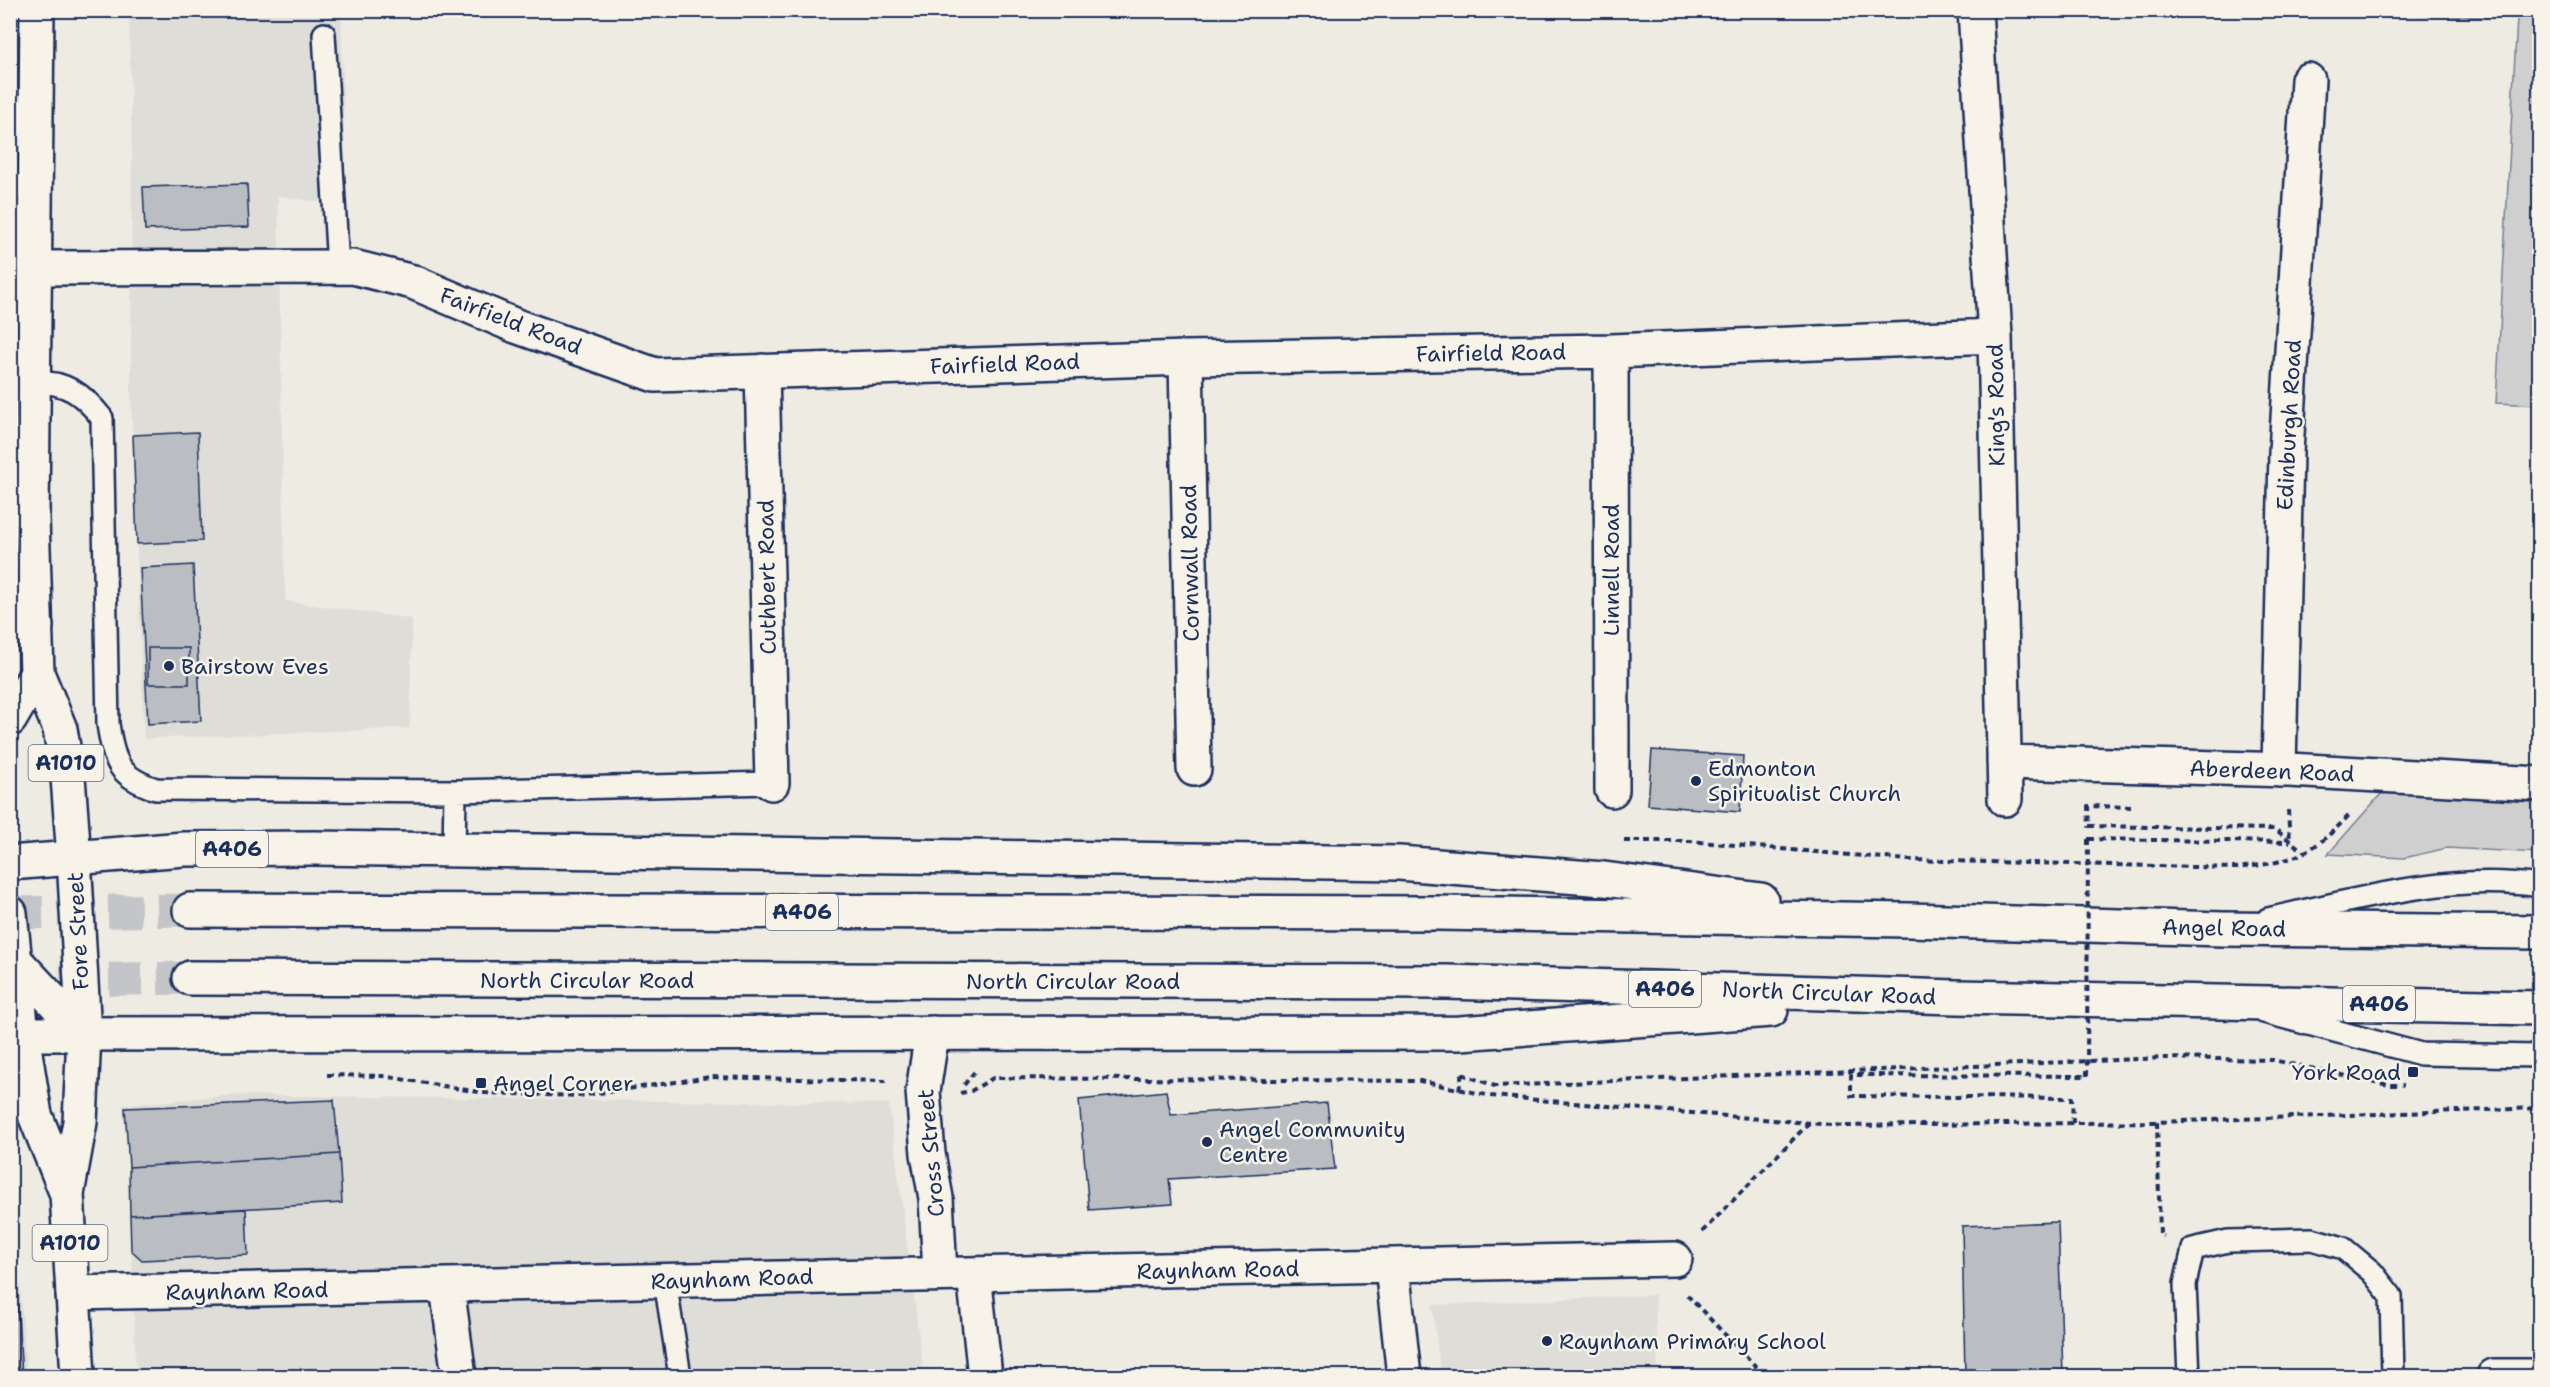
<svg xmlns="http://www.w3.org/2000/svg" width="2550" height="1387" viewBox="0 0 2550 1387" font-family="'Shantell Sans',sans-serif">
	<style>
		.built { fill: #deddd8 }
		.green { fill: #cfcfcf; stroke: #757f96; stroke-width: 1.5 }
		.building { fill: #babdc2; stroke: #1b2f5e; stroke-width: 1.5 }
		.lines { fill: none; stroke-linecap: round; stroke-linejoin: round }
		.trunk-tunnel { stroke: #c4c5c8; stroke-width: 33; stroke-dasharray: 33 16; stroke-linecap: butt }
		.service-casing { stroke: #1b2f5e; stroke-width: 26 }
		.minor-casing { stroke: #1b2f5e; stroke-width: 38 }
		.primary-casing { stroke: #1b2f5e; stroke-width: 38 }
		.trunk-casing { stroke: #1b2f5e; stroke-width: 38 }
		.path { stroke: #1b2f5e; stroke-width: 4; stroke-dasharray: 6 4.5; stroke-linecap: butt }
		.service { stroke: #f7f3e8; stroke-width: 21 }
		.minor { stroke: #f7f3e8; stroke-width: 33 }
		.primary { stroke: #f7f3e8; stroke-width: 33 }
		.trunk { stroke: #f7f3e8; stroke-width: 33 }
		.path-bridge { stroke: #1b2f5e; stroke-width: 4; stroke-dasharray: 6 4.5; stroke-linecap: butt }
		.poi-dot { fill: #1b2f5e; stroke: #f7f3e8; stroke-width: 2 }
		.labels { text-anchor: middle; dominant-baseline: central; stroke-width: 5; stroke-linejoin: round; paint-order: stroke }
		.shield { fill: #f7f3e8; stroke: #5d6a87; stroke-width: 1.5 }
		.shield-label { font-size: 21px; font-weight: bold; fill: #1b2f5e }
		.street-label { font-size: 22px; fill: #1b2f5e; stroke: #f7f3e8 }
		.poi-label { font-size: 22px; fill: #1b2f5e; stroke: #f7f3e8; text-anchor: start }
	</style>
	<rect width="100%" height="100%" fill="#eeebe2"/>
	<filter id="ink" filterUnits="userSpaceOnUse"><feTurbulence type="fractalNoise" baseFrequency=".0167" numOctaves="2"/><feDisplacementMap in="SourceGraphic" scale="12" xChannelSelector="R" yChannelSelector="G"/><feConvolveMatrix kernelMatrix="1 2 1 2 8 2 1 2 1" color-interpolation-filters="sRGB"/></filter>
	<g filter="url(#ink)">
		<path class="built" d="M 129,11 L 341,11 L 346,206 L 278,196 L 285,601 L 412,619 L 410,728 L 144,739 L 131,391 L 132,154 Z
			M 233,1095 L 889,1104 L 924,1376 L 136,1376 L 129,1167 L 123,1105 Z
			M 10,1217 L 15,1221 L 27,1376 L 11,1376 Z
			M 1655,1295 L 1658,1376 L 1441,1376 L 1432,1305 Z"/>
		<path class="green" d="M 2272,11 L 2539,11 L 2539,405 L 2496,403 L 2517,18 Z
			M 2465,780 L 2539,792 L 2539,853 L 2447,848 L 2404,858 L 2328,854 L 2381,794 Z"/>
		<path class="building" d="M 247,184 L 249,227 L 145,230 L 143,187 Z
			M 198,432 L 202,541 L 137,544 L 133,435 Z
			M 193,565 L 201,721 L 148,724 L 140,568 Z
			M 148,648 L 189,648 L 189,684 L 148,684 Z
			M 1652,750 L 1743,756 L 1740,812 L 1648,805 Z
			M 1166,1091 L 1171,1115 L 1327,1103 L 1335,1169 L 1169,1179 L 1172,1204 L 1089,1210 L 1079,1100 Z
			M 334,1100 L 339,1154 L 129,1167 L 125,1108 Z
			M 339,1154 L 342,1203 L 130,1215 L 129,1167 Z
			M 246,1209 L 248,1255 L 142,1260 L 131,1250 L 130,1215 Z
			M 2058,1222 L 2063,1376 L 1965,1376 L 1962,1226 Z
			M 10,1228 L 16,1286 L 10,1286 Z
			M 10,1286 L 16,1286 L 22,1376 L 10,1376 Z"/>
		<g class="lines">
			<path class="trunk-tunnel" d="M 10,913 L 190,910
				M 11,981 L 190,978"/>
			<g class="service-casing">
				<path id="service" d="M 324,34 L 338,267
					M 10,184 L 34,190
					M 35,382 C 67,382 83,394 102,418 L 108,724 C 114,762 118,777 156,789 L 455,791 L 772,783
					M 454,852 L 455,791
					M 2268,919 C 2358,899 2446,873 2540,886
					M 2264,1012 L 2421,1054 L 2540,1056
					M 665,1281 L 680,1376
					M 2189,1376 L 2185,1284 L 2193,1249 L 2228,1241 L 2312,1239 L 2343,1248 L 2372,1272 L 2391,1296 L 2393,1376"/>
			</g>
			<g class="minor-casing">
				<path id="minor" d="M 1975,10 L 1995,336 L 2005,799
					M 35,268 L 353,267 L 413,282 L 516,326 L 655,375 L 1186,358 L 1611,351 L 1995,336
					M 1611,351 L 1612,790
					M 1186,358 L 1194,769
					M 762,371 L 772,783
					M 10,625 L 36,626
					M 2004,762 L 2289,770 L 2540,784
					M 2279,770 L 2286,452 L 2308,80
					M 932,1033 L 923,1091 L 928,1154 L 936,1198 L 940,1273
					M 1392,1267 L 1404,1376
					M 974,1274 L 985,1376
					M 447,1287 L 459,1376
					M 73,1293 L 1675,1259
					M 2494,1376 L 2540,1376"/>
			</g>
			<g class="primary-casing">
				<path id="primary" d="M 37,10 L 32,518 L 37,673 L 60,729 L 68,777 L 74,858 L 84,1034 L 80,1122 L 67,1194 L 78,1376
					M 10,719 L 37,673
					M 10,913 L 22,1034 L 35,1115 L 67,1194
					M 10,955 L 84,1034"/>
			</g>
			<g class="trunk-casing">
				<path id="trunk" d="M 10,863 L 184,849 L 313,848 L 1399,863 L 1604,879 L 1761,900
					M 190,910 L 1436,913 L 1909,920 L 2223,929 L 2540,932
					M 190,978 L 1446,982 L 1956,997 L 2540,1008
					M 22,1034 L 1460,1033 L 1771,1010"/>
			</g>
			<path class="path" d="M 2131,807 L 2088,806 L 2089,826 L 2275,829 L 2299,848
				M 2088,839 L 2290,842
				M 1624,841 L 1689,841 L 1908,860 L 2236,868 C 2293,862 2311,856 2351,813
				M 1462,1074 L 1495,1086 L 2163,1058 L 2273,1060 L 2389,1085 L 2404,1085
				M 327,1075 L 383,1076 L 485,1093 L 579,1096 L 710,1077 L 886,1081
				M 964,1085 L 976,1070
				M 1459,1090 L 1462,1073
				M 960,1093 L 971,1091 L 993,1078 L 1420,1081 L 1491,1096 L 1844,1126 L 2157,1122 L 2540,1108
				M 2157,1122 L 2160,1235 L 2163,1236
				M 2073,1123 L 2072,1098 L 1851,1096 L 1851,1075 L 2087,1076
				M 1702,1232 L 1810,1122
				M 1687,1295 L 1765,1376"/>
			<use href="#service" class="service"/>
			<use href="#minor" class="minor"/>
			<use href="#primary" class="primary"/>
			<use href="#trunk" class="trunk"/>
			<path class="path-bridge" d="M 2288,810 L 2290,842
				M 2087,1076 L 2088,839"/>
		</g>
	</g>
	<g class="poi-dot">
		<circle cx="169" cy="666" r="6"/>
		<circle cx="1696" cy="781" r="6"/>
		<rect x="2407" y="1066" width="12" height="12" rx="3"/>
		<rect x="475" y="1077" width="12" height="12" rx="3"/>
		<circle cx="1207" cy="1142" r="6"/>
		<circle cx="1547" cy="1341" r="6"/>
	</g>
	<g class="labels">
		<g class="shield">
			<rect x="28.5" y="745" width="75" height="36" rx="4.5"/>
			<rect x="196" y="831" width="72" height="36" rx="4.5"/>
			<rect x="766" y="894" width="72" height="36" rx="4.5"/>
			<rect x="1629" y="971" width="72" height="36" rx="4.5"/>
			<rect x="2343" y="986" width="72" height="36" rx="4.5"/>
			<rect x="32.5" y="1225" width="75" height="36" rx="4.5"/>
		</g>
		<g class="shield-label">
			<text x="66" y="763">A1010</text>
			<text x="232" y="849">A406</text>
			<text x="802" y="912">A406</text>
			<text x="1665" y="989">A406</text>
			<text x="2379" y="1004">A406</text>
			<text x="70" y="1243">A1010</text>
		</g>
		<g class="street-label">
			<text transform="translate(511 321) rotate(21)">Fairfield Road</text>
			<text transform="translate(1491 353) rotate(-1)">Fairfield Road</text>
			<text transform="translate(1005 364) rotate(-2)">Fairfield Road</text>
			<text transform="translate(1996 405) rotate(-91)">King's Road</text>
			<text transform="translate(2289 425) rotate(-87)">Edinburgh Road</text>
			<text transform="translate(1190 563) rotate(-91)">Cornwall Road</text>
			<text transform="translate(1611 570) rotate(-90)">Linnell Road</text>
			<text transform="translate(767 577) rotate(-91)">Cuthbert Road</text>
			<text transform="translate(2272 771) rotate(2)">Aberdeen Road</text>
			<text transform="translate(2224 928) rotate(1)">Angel Road</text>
			<text transform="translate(78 931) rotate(-93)">Fore Street</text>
			<text x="587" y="980">North Circular Road</text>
			<text x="1073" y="981">North Circular Road</text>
			<text transform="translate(1829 993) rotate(2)">North Circular Road</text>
			<text transform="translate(931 1153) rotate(-95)">Cross Street</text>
			<text transform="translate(1218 1270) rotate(-1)">Raynham Road</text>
			<text transform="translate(732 1279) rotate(-2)">Raynham Road</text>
			<text transform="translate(247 1291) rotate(-1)">Raynham Road</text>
		</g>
		<g class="poi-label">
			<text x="181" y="666">Bairstow Eves</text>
			<text x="1708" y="768">Edmonton<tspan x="1708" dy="25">Spiritualist Church</tspan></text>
			<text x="2401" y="1072" text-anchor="end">York Road</text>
			<text x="493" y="1083">Angel Corner</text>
			<text x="1219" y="1129">Angel Community<tspan x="1219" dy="25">Centre</tspan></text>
			<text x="1559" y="1341">Raynham Primary School</text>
		</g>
	</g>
	<rect width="2550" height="1387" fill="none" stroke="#f7f3e8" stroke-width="36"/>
	<rect x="18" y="18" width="2514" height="1351" fill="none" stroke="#1b2f5e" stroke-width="2" filter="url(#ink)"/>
</svg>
